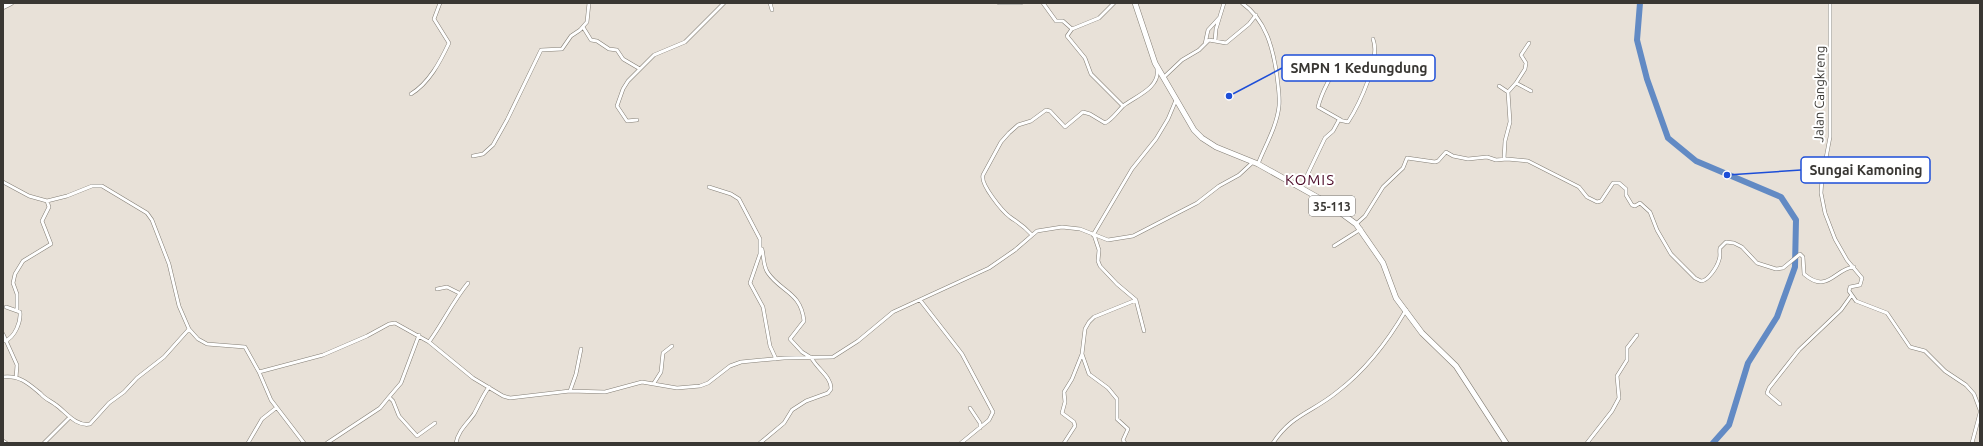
<svg xmlns="http://www.w3.org/2000/svg" width="1983" height="446" viewBox="0 0 1983 446" font-family="Ubuntu,sans-serif">
	<style>
		.lines { fill: none; stroke-linecap: round; stroke-linejoin: round }
		.river { stroke: #628ac4; stroke-width: 6 }
		.minor-casing { stroke: #837e75; stroke-width: 4 }
		.secondary-casing { stroke: #837e75; stroke-width: 5.5 }
		.primary-casing { stroke: #837e75; stroke-width: 6 }
		.minor { stroke: #fff; stroke-width: 3 }
		.secondary { stroke: #fff; stroke-width: 4.5 }
		.primary { stroke: #fff; stroke-width: 5 }
		.labels { text-anchor: middle; dominant-baseline: central; stroke-width: 4; stroke-linejoin: round; paint-order: stroke }
		.shield { fill: #fff; stroke: #747370; stroke-width: 1 }
		.shield-label { font-size: 12px; font-weight: bold; fill: #393733 }
		.street-label { font-size: 13px; fill: #393733; stroke: #fff }
		.quarter-label { font-size: 15px; letter-spacing: 1px; fill: #4d0a28; stroke: #fff }
		.leader { fill: none; stroke: #1d4ed8; stroke-width: 1.5 }
		.callout-dot { fill: #1d4ed8; stroke: #fff; stroke-width: 1.5 }
		.callout { fill: #fff; stroke: #1d4ed8; stroke-width: 1.5 }
		.callout-label { font-size: 14px; text-anchor: middle; font-weight: bold; fill: #393733 }
	</style>
	<rect width="100%" height="100%" fill="#e8e1d8"/>
	<g class="lines">
		<path class="river" d="M 1640,3 L 1637,40 L 1647,79 L 1668,138 L 1696,161 L 1781,197 L 1796,220 L 1795,267 L 1777,317 L 1748,363 L 1729,425 L 1713,443"/>
		<g class="minor-casing">
			<path id="minor" d="M 770,3 L 772,10
				M 999,3 L 1021,3
				M 1043,3 L 1056,21 L 1063,21 L 1072,29 L 1099,18 L 1114,3
				M 1242,3 C 1266,20 1273,48 1277,76 C 1278,86 1280,96 1279,106 C 1277,126 1265,146 1258,164
				M 1830,3 L 1830,137 L 1822,179 L 1821,193 L 1825,213 L 1835,239 L 1847,260 L 1862,278 L 1860,285 L 1850,287 L 1849,291 L 1856,301 L 1887,313 L 1910,347 L 1925,351 L 1945,371 L 1966,385 L 1974,394 L 1980,410
				M 583,27 L 591,40 L 597,41 L 609,49 L 617,50 L 623,59 L 640,69
				M 1072,29 L 1067,36 L 1085,58 L 1091,74 L 1123,106
				M 1215,41 L 1216,29 L 1224,3
				M 1205,44 L 1208,30 L 1219,18
				M 1164,77 L 1182,60 L 1199,50 L 1209,40 L 1226,43 L 1249,24 L 1256,15
				M 1516,83 L 1525,69 L 1526,63 L 1521,55 L 1529,43
				M 1499,86 L 1508,92 L 1510,122 L 1505,141 L 1504,159
				M 1508,92 L 1516,83 L 1531,91
				M 411,94 C 429,83 440,62 449,43 L 434,19 L 440,3
				M 637,120 L 627,121 L 617,106 L 623,89 L 628,81 L 654,55 L 685,42 L 724,3
				M 1341,120 L 1318,107 C 1321,95 1332,70 1342,64 L 1369,76
				M 473,156 L 483,154 L 493,145 L 507,120 L 541,50 L 562,49 L 571,36 L 580,30 L 587,22 L 589,3
				M 3,182 L 29,196 L 47,201 L 67,196 L 92,186 L 102,186 L 147,213 L 152,220 L 169,264 L 179,306 L 189,329 L 198,339 L 207,344 L 245,347 L 259,372 L 323,355 L 367,336 L 389,324 L 395,323 L 429,342 L 473,378 L 503,396 L 510,398 L 570,391 L 605,392 L 642,382 L 677,388 L 700,386 L 708,383 L 730,366 L 741,362 L 784,358 L 833,357 L 858,341 L 893,312 L 989,268 L 1015,250 L 1037,231 L 1062,227 L 1080,229 L 1108,240 L 1133,236 L 1197,203 L 1219,186 L 1239,175 L 1253,162
				M 709,187 L 731,194 L 739,199 L 760,239 L 760,254 L 750,283 L 763,307 L 770,346 L 776,359
				M 1301,188 L 1325,138 L 1333,131 L 1339,120 L 1348,122 C 1359,105 1381,59 1373,39
				M 1356,224 L 1365,216 L 1383,187 L 1403,168 L 1407,158 L 1435,162 L 1438,161 L 1446,152 L 1453,156 L 1468,159 L 1487,157 L 1496,160 L 1507,159 L 1528,161 L 1579,187 L 1587,197 L 1597,202 L 1601,201 L 1613,183 L 1619,183 L 1626,189 L 1626,195 L 1632,205 L 1635,206 L 1640,203 L 1650,212 L 1657,230 L 1671,254 L 1695,278 L 1701,281 C 1708,281 1717,267 1719,260 C 1721,256 1719,252 1720,248 L 1726,242 L 1734,243 L 1742,247 L 1757,263 L 1776,269 L 1783,268 L 1800,254 L 1803,257 L 1804,274 C 1828,295 1835,268 1854,267
				M 1032,235 C 1023,225 1020,224 1010,217 C 1002,211 980,184 983,175 L 1001,142 L 1009,133 L 1018,125 L 1031,121 L 1046,110 L 1050,111 L 1065,127 L 1083,112 L 1090,114 L 1105,123 C 1112,120 1117,112 1123,106 C 1134,97 1160,88 1157,70
				M 1093,235 L 1132,169 L 1156,139 L 1168,119 L 1176,100
				M 1094,235 L 1099,250 L 1098,261 L 1100,266 L 1117,284 L 1136,300 L 1144,331
				M 1334,246 L 1361,229
				M 762,249 C 764,257 763,266 768,273 C 781,292 801,292 804,321 L 790,339 L 802,352 L 810,357
				M 437,289 L 447,287 L 459,293
				M 920,300 L 962,354 L 993,412 L 989,420 L 961,443
				M 17,310 L 17,294 L 13,283 L 15,274 L 23,261 L 51,244 L 42,221 L 49,207 L 47,201
				M 3,334 L 17,365 L 16,378
				M 419,335 L 401,383 L 389,397 L 393,401 L 399,416 L 417,436 L 435,423
				M 5,341 C 15,337 21,322 20,312 L 6,307
				M 429,342 C 443,323 453,301 468,283
				M 1082,354 L 1089,374 L 1108,388 L 1117,399 L 1117,419 L 1128,429 L 1123,440 L 1125,443
				M 259,372 L 271,400 L 304,443
				M 3,377 C 20,375 29,384 41,394 C 45,399 51,401 56,405 C 66,412 76,427 90,424 L 109,403 L 124,392 L 137,378 L 164,357 L 189,329
				M 654,383 L 661,372 L 663,353 L 672,346
				M 570,391 L 576,374 L 581,349
				M 1780,404 L 1767,393 L 1769,388 L 1799,350 L 1841,310 L 1851,296
				M 970,408 L 980,423 L 980,428
				M 3,441 L 6,443
				M 44,443 L 70,417
				M 248,443 L 262,419 L 276,408
				M 327,443 L 380,408 L 389,397
				M 456,443 C 458,431 467,424 474,414 C 479,405 483,395 489,387
				M 760,443 L 784,423 L 792,410 L 806,401 L 828,393 L 831,389 C 832,377 816,368 811,357
				M 1064,443 L 1075,426 L 1074,422 L 1062,413 L 1065,402 L 1064,392 L 1072,379 L 1082,354 L 1085,329 L 1089,322 L 1094,317 L 1136,300
				M 1273,443 C 1292,414 1313,412 1337,392 C 1366,370 1388,341 1406,310
				M 1587,443 L 1612,411 L 1619,398 L 1617,376 L 1627,360 L 1627,348 L 1637,335
				M 1972,443 L 1980,413"/>
		</g>
		<g class="secondary-casing">
			<path id="secondary" d="M 3,7 L 11,3"/>
		</g>
		<g class="primary-casing">
			<path id="primary" d="M 1135,3 L 1155,63 L 1194,130 L 1202,138 L 1216,147 L 1258,164 L 1326,202 L 1356,224 L 1383,263 L 1396,298 L 1422,333 L 1456,366 L 1506,443"/>
		</g>
		<use href="#minor" class="minor"/>
		<use href="#secondary" class="secondary"/>
		<use href="#primary" class="primary"/>
	</g>
	<g class="labels">
		<rect class="shield" x="1309" y="196" width="46" height="20" rx="3"/>
		<g class="shield-label">
			<text x="1332" y="206">35-113</text>
		</g>
		<g class="street-label">
			<text transform="translate(1819 94) rotate(-89)">Jalan Cangkreng</text>
		</g>
		<g class="quarter-label">
			<text x="1310" y="179">KOMIS</text>
		</g>
	</g>
	<path class="leader" d="M1229 96L1282 68M1727 175L1801 170"/>
	<g class="callout-dot">
		<circle cx="1229" cy="96" r="4"/>
		<circle cx="1727" cy="175" r="4"/>
	</g>
	<g class="callout">
		<rect x="1282" y="55" width="153" height="26" rx="4"/>
		<rect x="1801" y="157" width="129" height="26" rx="4"/>
	</g>
	<g class="callout-label">
		<text x="1359" y="73">SMPN 1 Kedungdung</text>
		<text x="1866" y="175">Sungai Kamoning</text>
	</g>
	<rect width="1983" height="446" fill="none" stroke="#393733" stroke-width="8"/>
</svg>
